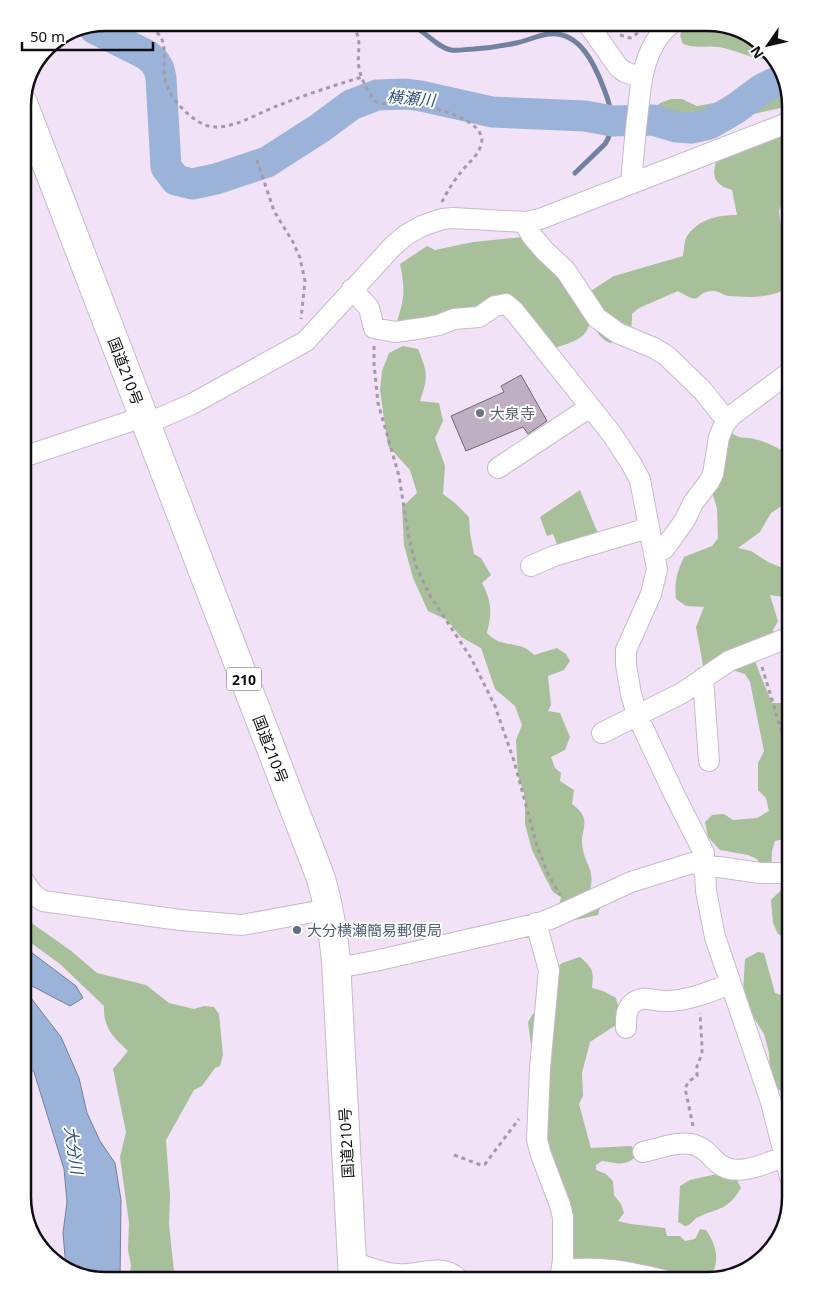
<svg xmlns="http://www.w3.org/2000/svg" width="813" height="1303" viewBox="0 0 813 1303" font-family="'Noto Sans','Noto Sans JP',sans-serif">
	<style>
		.green { fill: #a7c09a }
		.water { fill: #9bb3d8; stroke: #72819d }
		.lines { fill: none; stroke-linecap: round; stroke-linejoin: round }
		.stream { stroke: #72819d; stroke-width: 5 }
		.river { stroke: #9bb3d8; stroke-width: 31 }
		.building { fill: #beafc3; stroke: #746679 }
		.minor-casing { stroke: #c8b9cd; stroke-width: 22 }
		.highway-casing { stroke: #c8b9cd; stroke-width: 30 }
		.path { stroke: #a599a9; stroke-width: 3; stroke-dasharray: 4 4; stroke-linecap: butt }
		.minor { stroke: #fff; stroke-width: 20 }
		.highway { stroke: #fff; stroke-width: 28 }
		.worship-dot { fill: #6b7280; stroke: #fff; stroke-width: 2 }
		.service-dot { fill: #5c6f8a; stroke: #fff; stroke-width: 2 }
		.labels { text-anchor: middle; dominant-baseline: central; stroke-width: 4; stroke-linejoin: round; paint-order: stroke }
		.shield { fill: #fff; stroke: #59565a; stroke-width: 1 }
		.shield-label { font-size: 14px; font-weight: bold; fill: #120d14 }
		.street-label { font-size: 15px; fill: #120d14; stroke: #fff }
		.worship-label { font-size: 15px; fill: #5b616d; stroke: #fff; text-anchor: start }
		.service-label { font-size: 15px; fill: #4e5e75; stroke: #fff; text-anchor: start }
		.water-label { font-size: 16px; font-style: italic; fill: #2f4e7f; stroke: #fff }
		.rim { fill: none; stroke: #120d14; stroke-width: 2.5 }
	</style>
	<rect width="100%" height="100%" fill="#f1e2f7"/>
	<path class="green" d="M 694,23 L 712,23 L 753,36 L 774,60 C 755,61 737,50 719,47 C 706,45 695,49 683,44 L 680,36 L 683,26 Z
		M 784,77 L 790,106 L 721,121 C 700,114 678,127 656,116 L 655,108 L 660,103 L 671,99 L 682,99 L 697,106 L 742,98 L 755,89 Z
		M 790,130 L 790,187 L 787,191 L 779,211 L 781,226 L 790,245 L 790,286 C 785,289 779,293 773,294 C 760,298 743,297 730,296 C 724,296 718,290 712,291 C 692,293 705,307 678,291 L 639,308 L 632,314 C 632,335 630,337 610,343 C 590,334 591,311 589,292 L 614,276 L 683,256 C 684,250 684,241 687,236 C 699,219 717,215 737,215 L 732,190 C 714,185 711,176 717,159 Z
		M 523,237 L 557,269 L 590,321 C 587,341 568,343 551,349 L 511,303 L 490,306 L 395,328 C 404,300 406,293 400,264 L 427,246 L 435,250 L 473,242 Z
		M 403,346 L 418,349 C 428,373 428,377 420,401 L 439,403 L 443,421 L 435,438 L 445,466 L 443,494 L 455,503 L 469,517 L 470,533 L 474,554 L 481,558 L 491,575 L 482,583 C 492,602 492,612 487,633 C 503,650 519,639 534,655 L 557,648 L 566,654 L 570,661 L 564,670 L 548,676 L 551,705 L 548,711 L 560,713 L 570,737 L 565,750 L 551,757 L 555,768 L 561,773 L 560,781 L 574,790 L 572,804 C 576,807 581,811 583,816 C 587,825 581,834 582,843 C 584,867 597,868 589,893 L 602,901 L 598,915 L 570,921 L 558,910 L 561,897 L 553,892 L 545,877 L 532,850 L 525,824 L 525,796 L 518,776 L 516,740 L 522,725 L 515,706 L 495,689 L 481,648 L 461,637 L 447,620 L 428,611 L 413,578 L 404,545 L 402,507 L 417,493 L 410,470 L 388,446 L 380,390 L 382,371 L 389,353 Z
		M 726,428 C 741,442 741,435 758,440 C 770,443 780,449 790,455 L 790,478 L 782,484 L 783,505 L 771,513 L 760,532 L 738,548 L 751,551 L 768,562 L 790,571 L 790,594 L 783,597 L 770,595 L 778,621 L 773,630 L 776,643 L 754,656 C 758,672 766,687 772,703 L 790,703 L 790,843 L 784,839 L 775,841 L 772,851 L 771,872 L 763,869 L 757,859 L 748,855 L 720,850 L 708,837 L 705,822 L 712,815 L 724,814 L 733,820 L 757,818 L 769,811 L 766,798 L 758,790 L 758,763 L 764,751 L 750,682 L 745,674 L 726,668 L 705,676 L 696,627 L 704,607 L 686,606 L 676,599 C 674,583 677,572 684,557 L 712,546 L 718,538 L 717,508 L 710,486 Z
		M 580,490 L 599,536 L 559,549 L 553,534 L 547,536 L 540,517 Z
		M 790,884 L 790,947 L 789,940 L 778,934 L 773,923 L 771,900 L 781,890 Z
		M 23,917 L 70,950 L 97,973 L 146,985 L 169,1003 L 194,1009 L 204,1006 L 214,1007 L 219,1014 L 223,1055 L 220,1066 L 215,1068 L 202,1086 L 194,1090 L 166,1140 L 170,1196 L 169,1225 L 175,1280 L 129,1280 L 131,1265 L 128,1250 L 129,1223 L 120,1157 L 126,1132 L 113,1069 L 128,1051 C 113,1037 103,1028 104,1006 L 60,964 L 23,937 Z
		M 758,952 L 764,953 L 775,993 L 781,995 L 790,992 L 790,1097 L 778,1089 L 770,1073 L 769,1053 L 764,1034 L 749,1010 L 743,993 L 745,959 Z
		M 580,957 C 593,968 594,971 592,988 L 603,991 L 616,998 L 621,1017 L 616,1025 L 590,1042 L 582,1073 L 583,1096 L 579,1104 L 591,1148 L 631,1146 L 636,1151 L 637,1156 C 625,1167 617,1163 602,1161 L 596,1165 L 596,1170 L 606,1174 L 613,1181 L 614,1195 L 621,1204 L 624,1213 L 618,1221 L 631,1224 L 665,1228 L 667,1236 L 680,1236 L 685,1241 L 695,1239 L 700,1229 L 706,1230 C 717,1245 722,1267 706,1280 L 568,1280 L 575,1260 L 544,1148 L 528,1022 L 539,1005 L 544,980 L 562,963 Z
		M 717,1174 L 736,1178 L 741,1188 C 728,1210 719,1208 698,1217 C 692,1220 692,1225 685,1226 L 678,1222 L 680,1186 L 690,1180 Z"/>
	<path class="water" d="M 23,946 L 76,986 L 83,998 L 70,1006 L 30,985 L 31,998 L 61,1037 L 79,1078 L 87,1113 L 100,1141 L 115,1163 L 121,1200 L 120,1280 L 101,1280 L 66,1268 L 63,1233 L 67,1202 L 64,1169 L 34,1072 L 23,1062 Z"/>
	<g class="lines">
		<path class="stream" d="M 412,26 C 426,31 436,47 451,50 C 458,51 467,49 474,49 C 488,48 502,46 516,43 C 527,41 538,35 549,34 C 580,31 595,65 604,89 C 611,106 616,128 605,144 L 575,173"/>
		<path class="river" d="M 95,29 L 147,55 L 154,61 L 159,69 L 161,78 L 166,167 L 176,180 L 192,184 L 216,179 L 267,162 L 320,128 L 351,105 L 377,95 L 406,94 L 421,96 L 492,112 L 585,116 L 612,121 L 653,120 L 676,127 L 691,128 L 709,124 L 735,109 L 762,89 L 784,78"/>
	</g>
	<path class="building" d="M 521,375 L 547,421 L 528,434 L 523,427 L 466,451 L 451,416 L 504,392 L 501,386 Z"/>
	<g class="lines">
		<g class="minor-casing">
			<path id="minor" d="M 588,24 L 619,68 L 625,72 L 642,78
				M 631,184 C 633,159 635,135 638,111 C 640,90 642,69 651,50 C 656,39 662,31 672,23
				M 524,222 L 532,236 L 544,250 L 566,271 L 597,318 L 618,333 L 654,348 L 667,356 L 703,391 L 727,421
				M 352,289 L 369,308 L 374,328 L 395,332 L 423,328 L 439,325 L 454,319 L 479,317 L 495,306 L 506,304 L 514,311 L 611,433 L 631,463 L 640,480 L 657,569 L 651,594 L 626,650 L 626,665 L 631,694 L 637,715 L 675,796 L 704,853 L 706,891 L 715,937 L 771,1102 L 790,1177
				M 146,424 L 192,404 L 306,341 L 393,246 L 406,235 L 422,226 L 442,219 L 453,218 L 524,222 L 540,219 L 790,122
				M 23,457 L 143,417
				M 498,468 L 590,407
				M 655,553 L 664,549 L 667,545 L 685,520 L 693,503 L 709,482 L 713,474 L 719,437 L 724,425 L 731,416 L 790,372
				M 531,566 L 554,556 L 648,528
				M 703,678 L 709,761
				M 602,733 L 682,693 L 729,661 L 790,637
				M 23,880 L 33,894 L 43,901 L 180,920 L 242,925 L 329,909
				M 536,923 L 549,970 L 540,1068 L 537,1140 L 541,1155 L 560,1205 L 563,1217 L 563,1260 L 560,1280
				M 337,968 L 375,961 L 540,923 L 557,916 L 631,882 L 692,863 L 760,873 L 790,873
				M 626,1028 C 626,1019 625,1010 633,1003 C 644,994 654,1002 666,1001 C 688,1001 709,992 730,984
				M 643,1152 C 658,1149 680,1140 695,1145 C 705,1148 712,1158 719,1164 C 737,1178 767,1163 785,1156
				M 352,1262 C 366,1266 381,1273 397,1274 C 418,1277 443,1261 459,1280
				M 563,1270 C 601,1266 627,1271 663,1280"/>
		</g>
		<g class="highway-casing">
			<path id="highway" d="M 23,103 L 320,876 C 329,904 333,932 336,961 L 353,1280"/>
		</g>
		<path class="path" d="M 352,26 C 364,39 356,53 359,68 C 361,80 368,91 375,101 C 383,106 398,102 409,103 C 426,105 490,119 481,145 C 478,156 468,163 461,172 C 454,181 447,191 442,202
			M 150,28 C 172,38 161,61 165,79 C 168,98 195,126 214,127 C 236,128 262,111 282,104 C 308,94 335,85 362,77
			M 620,35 L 630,38 L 638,33
			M 257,160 L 274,211 L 293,242 L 300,258 L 305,281 L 301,319
			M 374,346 L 374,364 L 378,403 L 399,476 L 408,533 L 416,566 L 429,594 L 471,658 L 495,706 L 514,761 L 537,846 L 548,874 L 560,895
			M 762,667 L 790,759
			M 693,1126 L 685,1088 L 689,1081 L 697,1076 L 697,1066 L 702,1054 L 702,1046 L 700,1013
			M 454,1155 L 481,1165 L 485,1164 L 519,1119"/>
		<use href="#minor" class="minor"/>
		<use href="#highway" class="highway"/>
	</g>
	<circle class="worship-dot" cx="480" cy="413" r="5"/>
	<circle class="service-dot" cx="297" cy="930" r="5"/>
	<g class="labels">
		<rect class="shield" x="226.5" y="667.5" width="35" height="23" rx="4"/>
		<g class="shield-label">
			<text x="244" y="679">210</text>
		</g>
		<g class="street-label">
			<text transform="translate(126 371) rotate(69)">国道210号</text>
			<text transform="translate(271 749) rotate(69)">国道210号</text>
			<text transform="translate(346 1143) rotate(-93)">国道210号</text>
		</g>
		<g class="worship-label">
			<text x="490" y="413">大泉寺</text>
		</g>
		<g class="service-label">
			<text x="307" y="930">大分横瀬簡易郵便局</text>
		</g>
		<g class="water-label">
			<text transform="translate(411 98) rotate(5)">横瀬川</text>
			<text transform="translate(74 1150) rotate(82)">大分川</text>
		</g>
	</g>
	<path d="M0 0H813V1303H0ZM106 31H707A75 75 0 0 1 782 106V1197A75 75 0 0 1 707 1272H106A75 75 0 0 1 31 1197V106A75 75 0 0 1 106 31Z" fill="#fff" fill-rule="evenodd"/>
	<path class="rim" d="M106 31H707A75 75 0 0 1 782 106V1197A75 75 0 0 1 707 1272H106A75 75 0 0 1 31 1197V106A75 75 0 0 1 106 31Z"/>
	<g transform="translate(768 45) rotate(236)" stroke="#ffffff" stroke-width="4" paint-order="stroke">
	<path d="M0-4L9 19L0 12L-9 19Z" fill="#120d14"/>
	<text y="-8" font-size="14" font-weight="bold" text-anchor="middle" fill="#120d14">N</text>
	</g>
	<path d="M22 42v8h131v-8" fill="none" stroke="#120d14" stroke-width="2.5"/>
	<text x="30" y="42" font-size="15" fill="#120d14" stroke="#ffffff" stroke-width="4" paint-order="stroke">50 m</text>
</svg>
